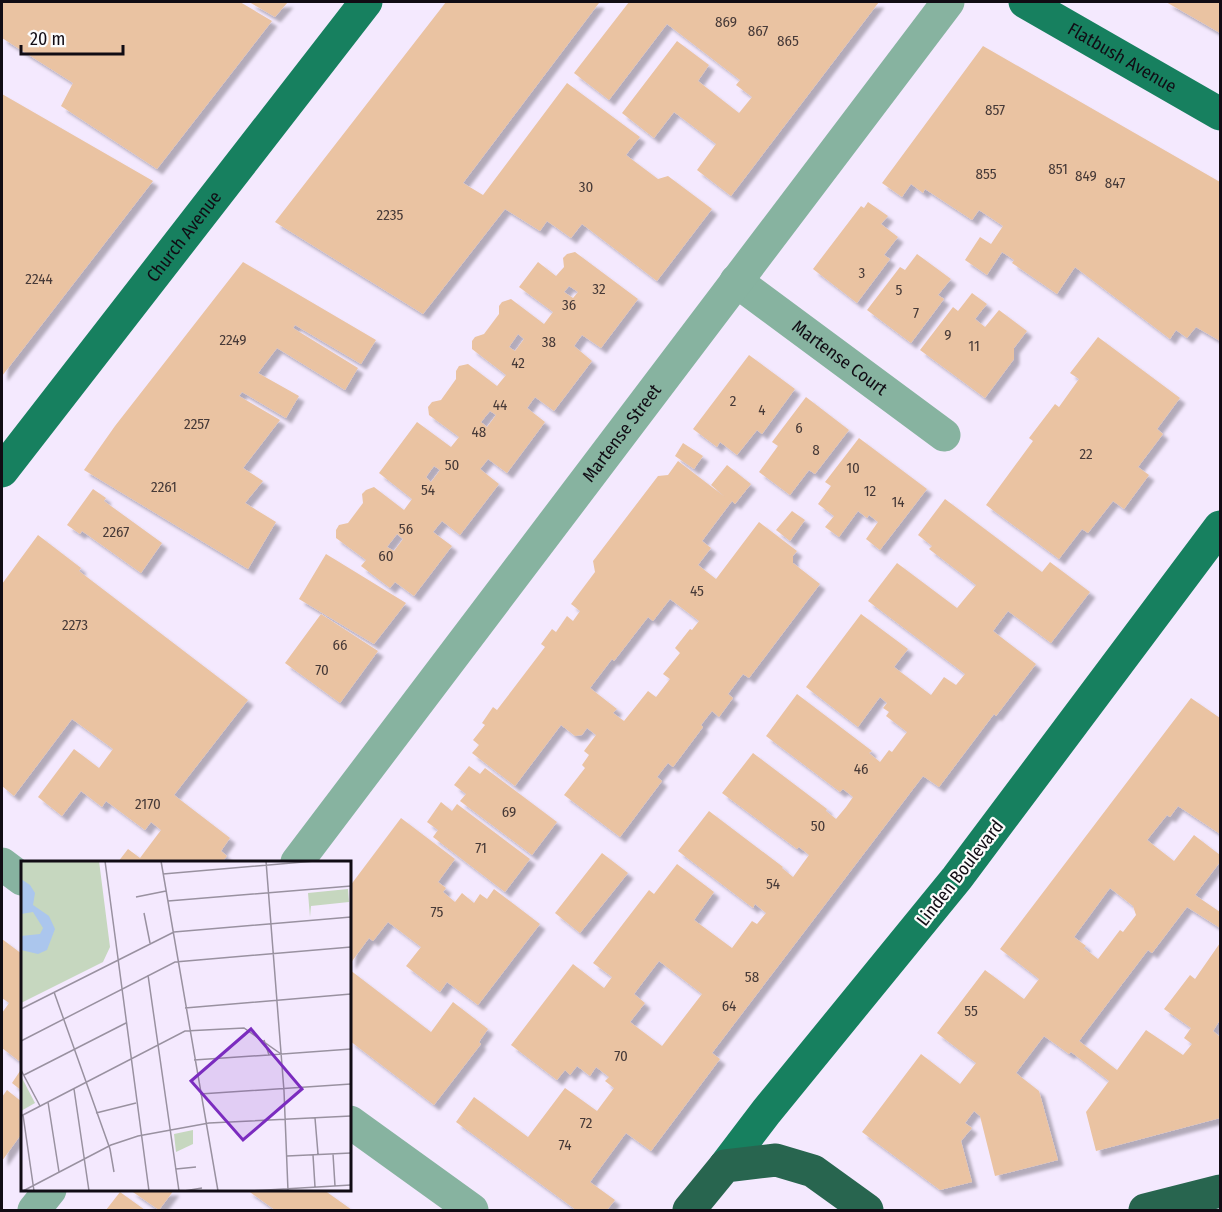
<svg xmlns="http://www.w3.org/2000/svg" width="1222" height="1212" viewBox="0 0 1222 1212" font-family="'Fira Sans Condensed',sans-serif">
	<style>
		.building { fill: #eac3a2; fill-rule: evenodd; filter: url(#shadow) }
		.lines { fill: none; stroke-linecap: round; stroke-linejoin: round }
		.minor { stroke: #87b3a0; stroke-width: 33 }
		.major { stroke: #17805f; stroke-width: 33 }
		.highway { stroke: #28654f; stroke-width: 33 }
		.labels { text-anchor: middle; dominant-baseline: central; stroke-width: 4.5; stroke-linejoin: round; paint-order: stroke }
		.number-label { font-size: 15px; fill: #473a38 }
		.street-label { font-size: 18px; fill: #110c14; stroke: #fbfbfb }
		.inset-road { fill: none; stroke: #9991a0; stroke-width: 1.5 }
		.view { fill: #7b2cbf; fill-opacity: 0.15; stroke: #7b2cbf; stroke-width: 3 }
		.inset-edge { fill: none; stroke: #110c14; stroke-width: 3 }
	</style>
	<defs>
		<filter id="shadow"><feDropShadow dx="5.5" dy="5.5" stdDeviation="1.5" flood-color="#0004"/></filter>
	</defs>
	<rect width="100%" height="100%" fill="#f4e9fe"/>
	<path class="building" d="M 2,2 L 240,2 L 272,21 L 157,169 L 61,106 L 73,83 L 2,38 Z
		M 249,2 L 288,2 L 275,17 Z
		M 446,2 L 597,2 L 599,3 L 463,183 L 483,195 L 567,83 L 640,137 L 626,155 L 658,179 L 668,176 L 712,209 L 657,281 L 582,224 L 571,238 L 547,221 L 540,231 L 505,209 L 423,314 L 275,222 Z
		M 629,2 L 879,2 L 731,196 L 697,170 L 716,144 L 674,112 L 654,138 L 622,113 L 677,41 L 709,65 L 698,81 L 739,113 L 752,97 L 736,85 L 740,80 L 667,24 L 609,100 L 574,73 Z
		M 1166,2 L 1220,2 L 1220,33 L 1194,18 Z
		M 983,46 L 1220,182 L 1220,341 L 1196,327 L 1187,338 L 1176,330 L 1170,339 L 1075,267 L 1057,294 L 1012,263 L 1014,260 L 1002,252 L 987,275 L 965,260 L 980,237 L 991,244 L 1003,226 L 979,210 L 972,220 L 925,189 L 923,193 L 911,184 L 902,197 L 882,183 Z
		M 2,94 L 153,181 L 2,376 Z
		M 868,202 L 888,216 L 881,224 L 898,237 L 884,255 L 890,259 L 857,303 L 813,269 L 861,206 L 864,208 Z
		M 575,252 L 638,299 L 601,348 L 582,335 L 574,346 L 592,361 L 554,411 L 535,397 L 527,408 L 545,422 L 507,473 L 488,459 L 485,463 L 480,469 L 499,484 L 460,535 L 442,521 L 433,532 L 452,546 L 414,596 L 395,582 L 390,588 L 361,566 L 366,560 L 336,538 L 336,530 L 339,525 L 348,523 L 363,503 L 362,494 L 366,490 L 374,487 L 404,510 L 412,499 L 379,473 L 417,422 L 451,447 L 459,437 L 429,415 L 428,407 L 432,402 L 441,400 L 456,379 L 456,371 L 459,366 L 468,364 L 497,386 L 506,375 L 472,349 L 472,341 L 475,337 L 484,334 L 499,314 L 499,306 L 502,302 L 511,299 L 544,324 L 553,312 L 519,287 L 538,262 L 556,276 L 564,267 L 563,258 L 567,254 ZM 569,286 L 578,292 L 573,298 L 564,292 ZM 518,334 L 524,339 L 515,351 L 509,347 ZM 490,411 L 496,415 L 487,427 L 481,422 ZM 434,466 L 440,470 L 431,482 L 426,477 ZM 397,534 L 403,539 L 394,551 L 387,547 Z
		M 917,254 L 951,279 L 938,295 L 944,299 L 911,343 L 867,310 L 900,267 L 905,270 Z
		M 243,262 L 376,340 L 361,364 L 295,325 L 293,328 L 358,368 L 345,390 L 277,348 L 258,373 L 299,396 L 286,418 L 242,392 L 239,396 L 280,420 L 243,468 L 263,481 L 245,503 L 276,522 L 248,569 L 84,470 L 115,426 Z
		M 972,293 L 987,304 L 975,319 L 985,327 L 999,310 L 1027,331 L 1014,348 L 1014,359 L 985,398 L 920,350 L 953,307 L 958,311 Z
		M 1098,337 L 1180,398 L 1157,429 L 1163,434 L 1138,467 L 1149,475 L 1124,509 L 1113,501 L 1088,533 L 1082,529 L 1059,559 L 986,505 L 1033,441 L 1029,438 L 1055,404 L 1059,407 L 1079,379 L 1070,373 Z
		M 749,355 L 795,389 L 762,434 L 757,430 L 737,455 L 720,442 L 717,447 L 693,429 Z
		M 806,397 L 849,430 L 815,474 L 809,470 L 790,495 L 759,472 L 778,446 L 772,442 Z
		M 859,438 L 927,489 L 880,550 L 866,539 L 878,522 L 869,515 L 867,518 L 858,511 L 839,537 L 825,527 L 834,516 L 818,504 L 831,486 L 825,482 Z
		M 683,443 L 703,456 L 694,469 L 675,456 Z
		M 678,461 L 725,497 L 711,485 L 727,465 L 751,484 L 735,504 L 732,501 L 702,541 L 711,548 L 698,565 L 716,579 L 759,522 L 797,551 L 793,556 L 793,563 L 820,584 L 749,678 L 743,674 L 728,694 L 733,698 L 719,717 L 712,711 L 701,725 L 703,727 L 673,767 L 668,763 L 657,777 L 662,781 L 620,837 L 564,795 L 585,768 L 582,765 L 589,755 L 584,751 L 596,735 L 587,728 L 582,735 L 575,736 L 561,725 L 515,786 L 472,753 L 479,745 L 473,740 L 485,725 L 482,723 L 493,707 L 497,710 L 545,647 L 541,644 L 552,629 L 556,632 L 567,616 L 573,621 L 580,611 L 571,604 L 595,572 L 593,561 L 658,476 L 668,475 ZM 670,599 L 699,621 L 692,630 L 690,629 L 675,648 L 680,653 L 663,674 L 670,679 L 656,697 L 648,691 L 624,721 L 613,713 L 617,709 L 590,688 L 612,659 L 614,661 L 648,617 L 653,621 Z
		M 93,489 L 106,498 L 104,501 L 162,543 L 141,573 L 82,531 L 80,534 L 67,525 Z
		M 945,499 L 1042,572 L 1050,562 L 1090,592 L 1051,643 L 1008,611 L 993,631 L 1036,664 L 996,716 L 994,714 L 939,787 L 923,776 L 712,1053 L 720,1059 L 651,1151 L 626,1133 L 590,1182 L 615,1200 L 607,1210 L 576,1210 L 456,1122 L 474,1097 L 528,1137 L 565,1088 L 597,1111 L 614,1088 L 605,1081 L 609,1077 L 596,1067 L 590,1076 L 577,1066 L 570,1075 L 565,1070 L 557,1080 L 511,1045 L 573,964 L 604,988 L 612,977 L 593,963 L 649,890 L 654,894 L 677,864 L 714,892 L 694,920 L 732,948 L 752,921 L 757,924 L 766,913 L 755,904 L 753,908 L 678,851 L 709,811 L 783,867 L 782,868 L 793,877 L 809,855 L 799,847 L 797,849 L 722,793 L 753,753 L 827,809 L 826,811 L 836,819 L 846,807 L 853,797 L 843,789 L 840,792 L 766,736 L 797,694 L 872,751 L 869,753 L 880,762 L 889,750 L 892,752 L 907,732 L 886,716 L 889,712 L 883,708 L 887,703 L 880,697 L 858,727 L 806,687 L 861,614 L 908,649 L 894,667 L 931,695 L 944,677 L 956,685 L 965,674 L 868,601 L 897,563 L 957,608 L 976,585 L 929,549 L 932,546 L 918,535 ZM 659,961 L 702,994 L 662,1046 L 630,1022 L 645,1003 L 634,994 Z
		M 792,511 L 805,520 L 790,541 L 776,530 Z
		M 38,535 L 81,568 L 79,571 L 248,700 L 174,795 L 230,838 L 221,851 L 227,856 L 222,862 L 118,862 L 128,849 L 140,858 L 161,830 L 151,822 L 145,830 L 106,801 L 102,807 L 81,791 L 62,816 L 38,797 L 74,749 L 99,768 L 113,749 L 72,719 L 14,796 L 2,786 L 2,584 Z
		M 326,554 L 406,603 L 374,644 L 299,599 Z
		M 321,614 L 378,651 L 340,703 L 285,663 Z
		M 1191,698 L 1220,718 L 1220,834 L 1178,806 L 1170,817 L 1167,815 L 1147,840 L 1174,861 L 1194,835 L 1220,855 L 1220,862 L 1195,895 L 1220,912 L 1220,928 L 1187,907 L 1152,953 L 1148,950 L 1079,1041 L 1117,1070 L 1146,1030 L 1183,1055 L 1192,1044 L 1184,1038 L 1191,1028 L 1164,1009 L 1190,975 L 1195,979 L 1220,943 L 1220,1020 L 1213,1031 L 1220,1037 L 1220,1118 L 1096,1151 L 1086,1112 L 1109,1081 L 1071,1052 L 1069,1054 L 1044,1036 L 1016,1073 L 1039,1091 L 1058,1160 L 995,1176 L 980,1116 L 974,1111 L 965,1123 L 972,1128 L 961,1141 L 972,1182 L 940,1190 L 862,1132 L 921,1054 L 960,1084 L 976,1063 L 937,1033 L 985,970 L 1024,999 L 1039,979 L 1000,949 ZM 1110,888 L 1133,906 L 1136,915 L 1123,932 L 1120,930 L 1098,959 L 1084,948 L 1086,946 L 1074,937 Z
		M 469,766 L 480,774 L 485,768 L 557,822 L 532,855 L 460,801 L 466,794 L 454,785 Z
		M 441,802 L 452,811 L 457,804 L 530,859 L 505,892 L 433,837 L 438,830 L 427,822 Z
		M 401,818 L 455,859 L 438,882 L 446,888 L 443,892 L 455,902 L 462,893 L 474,903 L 480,894 L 487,899 L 494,889 L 540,924 L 478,1005 L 447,982 L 440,992 L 406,966 L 421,947 L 388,922 L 373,941 L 369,938 L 350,964 L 350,886 Z
		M 602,853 L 628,873 L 580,933 L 555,913 Z
		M 2,939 L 22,954 L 22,1055 L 19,1061 L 2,1048 L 2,1013 L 9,1003 L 2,998 Z
		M 350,970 L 431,1032 L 453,1002 L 488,1029 L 479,1042 L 481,1044 L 434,1105 L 350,1041 Z
		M 22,1068 L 22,1091 L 12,1083 Z
		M 7,1090 L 22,1102 L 22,1133 L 2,1161 L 2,1096 L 2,1097 Z
		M 130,1190 L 151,1190 L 153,1191 L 154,1190 L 174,1190 L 159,1210 Z
		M 247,1190 L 324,1190 L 352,1210 L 275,1210 Z
		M 120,1192 L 145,1210 L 106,1210 Z"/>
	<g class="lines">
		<g class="minor">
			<path id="s1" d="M 736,281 L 944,435"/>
			<path id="s2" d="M 297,862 L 948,2"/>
			<path d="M 2,864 L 22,879"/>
			<path d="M 350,1122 L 472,1210"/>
			<path d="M 34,1210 L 50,1190"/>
		</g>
		<g class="major">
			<path id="s3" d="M 1025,2 L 1220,114"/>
			<path id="s4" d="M 2,471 L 366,2"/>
			<path d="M 725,1166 L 766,1112 L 957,878 L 1220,527"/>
		</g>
		<path class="highway" d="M 689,1210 L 725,1166 L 776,1160 L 813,1171 L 867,1210
			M 1145,1210 L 1220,1191"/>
	</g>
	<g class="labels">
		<g class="number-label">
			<text x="726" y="22">869</text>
			<text x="758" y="31">867</text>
			<text x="788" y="41">865</text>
			<text x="995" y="110">857</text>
			<text x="1058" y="169">851</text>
			<text x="986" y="174">855</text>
			<text x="1086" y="176">849</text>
			<text x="1115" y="183">847</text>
			<text x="586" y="187">30</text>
			<text x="390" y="215">2235</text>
			<text x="862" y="273">3</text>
			<text x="39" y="279">2244</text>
			<text x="599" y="289">32</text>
			<text x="899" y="290">5</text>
			<text x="569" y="305">36</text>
			<text x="916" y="313">7</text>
			<text x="948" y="335">9</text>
			<text x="233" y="340">2249</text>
			<text x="549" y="342">38</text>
			<text x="974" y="346">11</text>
			<text x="518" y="363">42</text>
			<text x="733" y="401">2</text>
			<text x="500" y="405">44</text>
			<text x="762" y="410">4</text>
			<text x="197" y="424">2257</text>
			<text x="799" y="428">6</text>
			<text x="479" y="432">48</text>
			<text x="816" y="450">8</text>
			<text x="1086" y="454">22</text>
			<text x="452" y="465">50</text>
			<text x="853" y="468">10</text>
			<text x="164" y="487">2261</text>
			<text x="428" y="490">54</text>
			<text x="870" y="491">12</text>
			<text x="898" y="502">14</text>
			<text x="406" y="529">56</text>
			<text x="116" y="532">2267</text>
			<text x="386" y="556">60</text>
			<text x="697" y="591">45</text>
			<text x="75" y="625">2273</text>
			<text x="340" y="645">66</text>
			<text x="322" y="670">70</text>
			<text x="861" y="769">46</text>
			<text x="148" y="804">2170</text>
			<text x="509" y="812">69</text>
			<text x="818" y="826">50</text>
			<text x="481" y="848">71</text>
			<text x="773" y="884">54</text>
			<text x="437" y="912">75</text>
			<text x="752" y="977">58</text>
			<text x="729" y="1006">64</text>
			<text x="971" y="1011">55</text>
			<text x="621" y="1056">70</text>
			<text x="586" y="1123">72</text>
			<text x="565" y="1145">74</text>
		</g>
		<g class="street-label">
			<text stroke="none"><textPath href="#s3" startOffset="112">Flatbush Avenue</textPath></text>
			<text stroke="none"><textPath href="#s4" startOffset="297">Church Avenue</textPath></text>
			<text stroke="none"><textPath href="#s1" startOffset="129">Martense Court</textPath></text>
			<text stroke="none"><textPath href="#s2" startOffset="538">Martense Street</textPath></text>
			<text transform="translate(960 873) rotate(-52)">Linden Boulevard</text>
		</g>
	</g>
	<g transform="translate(21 861)">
		<rect width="330" height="330" fill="#f4e9fe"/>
		<path d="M 0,0 L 78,0 L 89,86 L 82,101 L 0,142 ZM 327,28 L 328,41 L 290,45 L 289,56 L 287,32 ZM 0,215 L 14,242 L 0,250 ZM 172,269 L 172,283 L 155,291 L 153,273 Z" fill="#c6d7bf"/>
		<path d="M 0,18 L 9,24 L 14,32 L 12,44 L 28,55 L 34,68 L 26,89 L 17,93 L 0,89 L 0,75 L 19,73 L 22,67 L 12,51 L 0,53 Z" fill="#abc6ed"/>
		<path class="inset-road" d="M 84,0 L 128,330M 140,0 L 197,330M 245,0 L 263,230 L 267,330M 142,13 L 294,0M 115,36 L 145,30M 147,40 L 330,25M 123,52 L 129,82M 153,71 L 330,56M 127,114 L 158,330M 33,131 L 89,288 L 93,311M 164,147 L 330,133M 0,148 L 153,71M 243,179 L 248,194 L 330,188M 0,180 L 154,101 L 330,86M 173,199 L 248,194M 0,209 L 19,245M 3,214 L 105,162M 53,228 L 68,330M 179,233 L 330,223M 27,241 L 38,311M 75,252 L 115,242M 2,254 L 13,330M 0,255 L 164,170 L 223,167 L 260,193M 294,257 L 297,293M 312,293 L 314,325M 292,294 L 294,326M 266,295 L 330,292M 155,308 L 175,306M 2,330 L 90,284 L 117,275 L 188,262 L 330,255M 163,330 L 181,327M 228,330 L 330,324"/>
		<path class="view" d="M 230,168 L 281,228 L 222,279 L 170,220 Z"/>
		<rect width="330" height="330" class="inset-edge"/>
	</g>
	<rect width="1222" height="1212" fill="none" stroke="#110c14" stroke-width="6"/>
	<path d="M21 45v9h102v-9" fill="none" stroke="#110c14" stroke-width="3"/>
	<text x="30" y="45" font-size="18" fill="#110c14" stroke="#fbfbfb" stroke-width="4.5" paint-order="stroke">20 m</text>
</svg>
